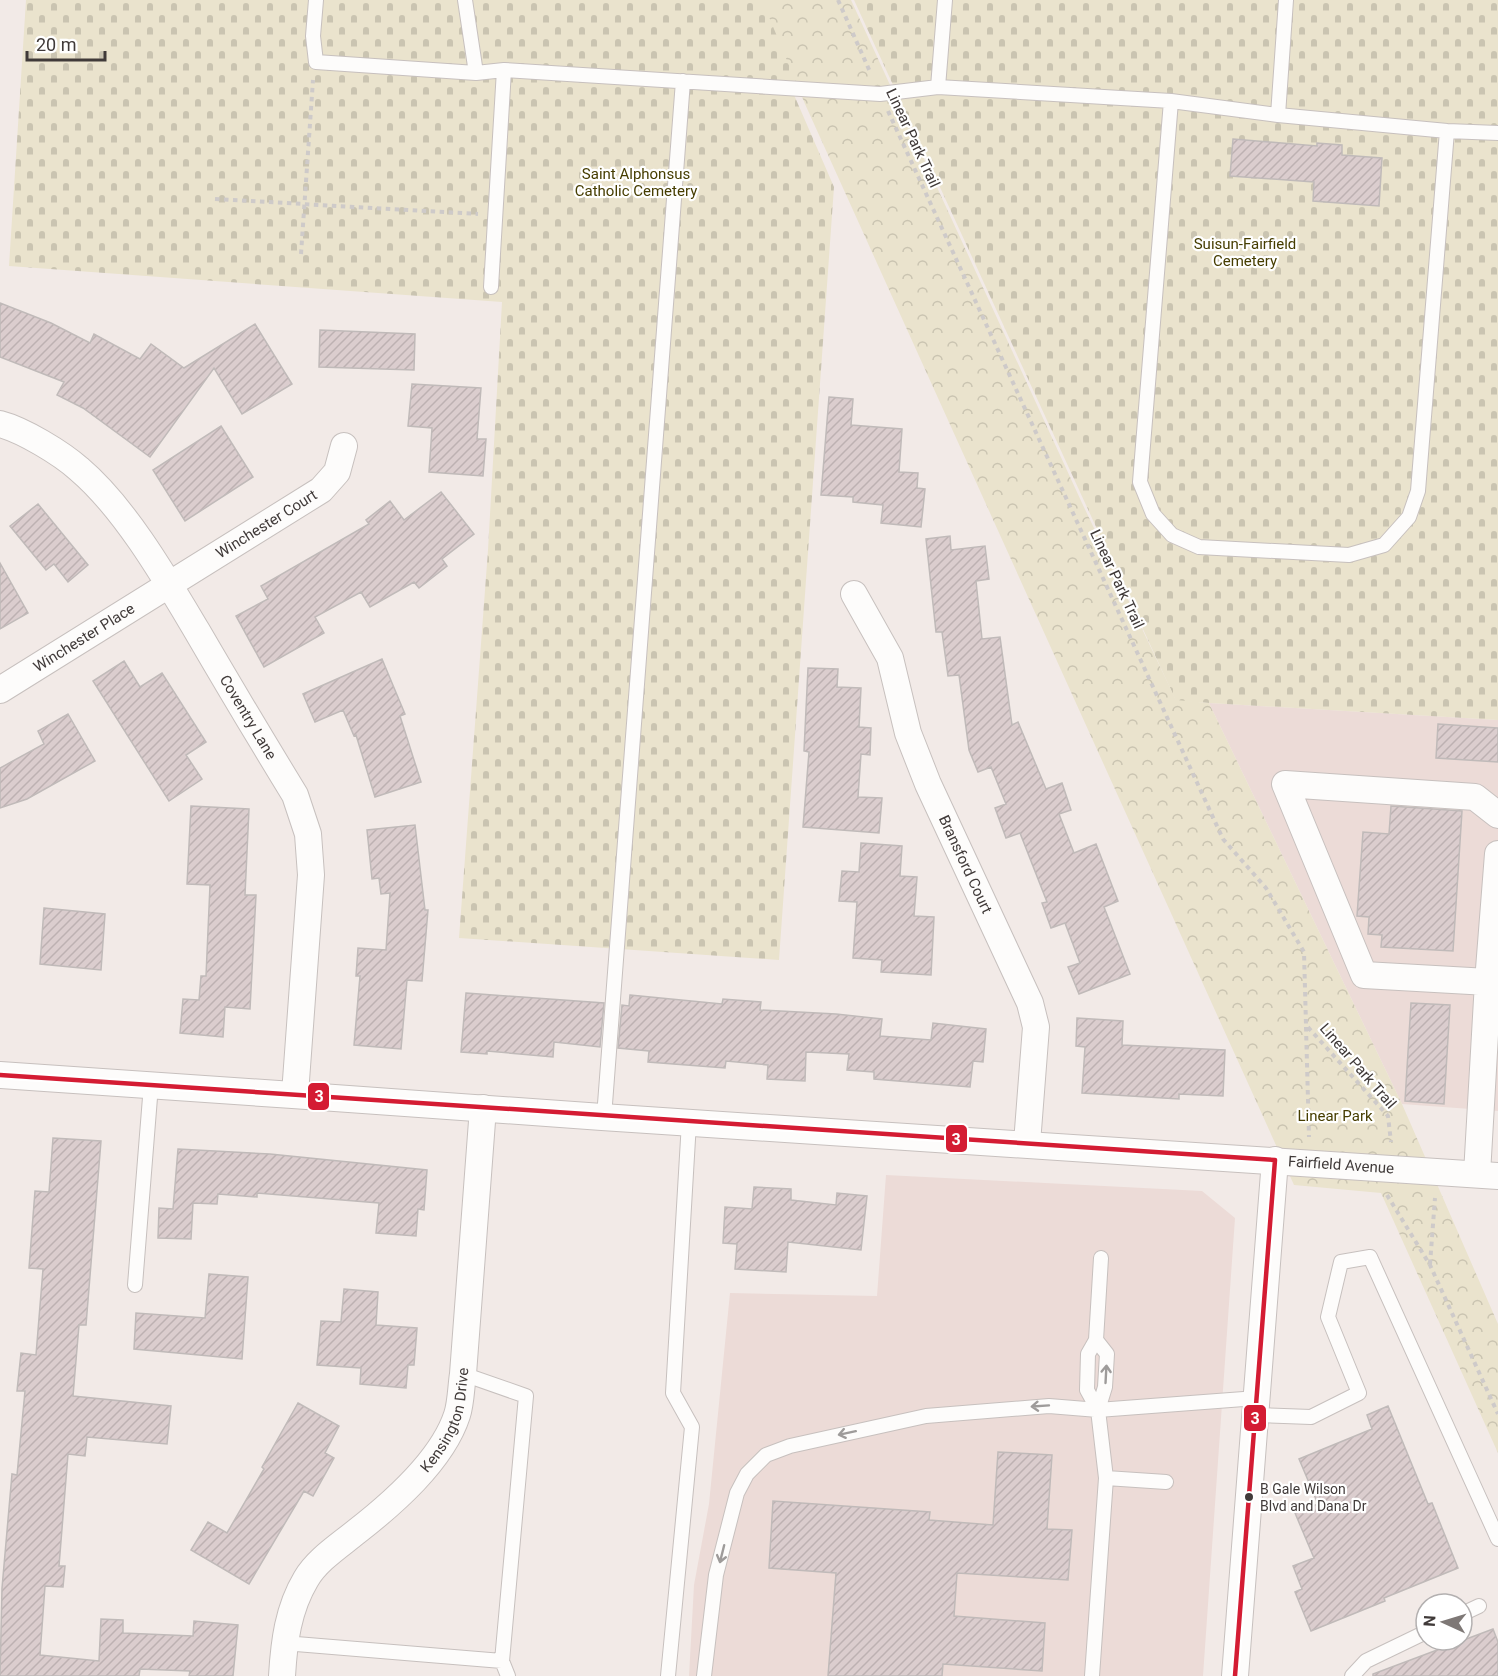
<svg xmlns="http://www.w3.org/2000/svg" width="1498" height="1676" viewBox="0 0 1498 1676" font-family="Roboto,sans-serif">
	<style>
		.built { fill: #ecdbd7 }
		.cemetery { fill: url(#cemetery-stones) }
		.park { fill: url(#park-crowns) }
		.building { fill: url(#building-hatch); stroke: #c0bab9; stroke-width: 1.5 }
		.lines { fill: none; stroke-linecap: round; stroke-linejoin: round }
		.lane-casing { stroke: #c7c0be; stroke-width: 16 }
		.street-casing { stroke: #c7c0be; stroke-width: 28 }
		.path { stroke: #cecac9; stroke-width: 4; stroke-dasharray: 4.5 4.5; stroke-linecap: butt }
		.lane { stroke: #fdfcfb; stroke-width: 14 }
		.street { stroke: #fdfcfb; stroke-width: 26 }
		.bus-1-casing { stroke: #fff; stroke-width: 9 }
		.bus-1 { stroke: #d41c33; stroke-width: 4.5 }
		.oneway { stroke: #9e9b9a }
		.bus-dot { fill: #403a39; stroke: #fff; stroke-width: 2 }
		.labels { text-anchor: middle; dominant-baseline: central; stroke-width: 4.5; stroke-linejoin: round; paint-order: stroke }
		.bus-label { font-size: 14px; fill: #403a39; stroke: #fff; text-anchor: start }
		.street-label { font-size: 15px; fill: #403a39; stroke: #fff }
		.park-label { font-size: 15px; fill: #463d00; stroke: #fff }
		.line-badge { stroke: #fff; stroke-width: 2 }
		.badge-label { font-size: 16px; text-anchor: middle; font-weight: bold; fill: #fff }
	</style>
	<defs>
		<pattern id="cemetery-stones" width="16" height="16" patternUnits="userSpaceOnUse" patternTransform="scale(1.5)"><rect width="16" height="16" fill="#eae3cd"/><path d="M2 7V4a2 2 0 0 1 4 0v3zM10 15v-3a2 2 0 0 1 4 0v3z" fill="#cac4b1"/></pattern>
		<pattern id="park-crowns" width="20" height="18" patternUnits="userSpaceOnUse" patternTransform="scale(1.5)"><rect width="20" height="18" fill="#eae3cd"/><path d="M2 6a3 3 0 1 1 6 0M12 15a3 3 0 1 1 6 0" fill="none" stroke="#cac4b1"/></pattern>
		<pattern id="building-hatch" width="6" height="6" patternUnits="userSpaceOnUse" patternTransform="scale(1.5)"><rect width="6" height="6" fill="#dbcdce"/><path d="M-1 1l2-2M0 6l6-6M5 7l2-2" fill="none" stroke="#bdb1b2"/></pattern>
	</defs>
	<rect width="100%" height="100%" fill="#f2eae7"/>
	<path class="built" d="M 1209,703 L 1498,720 L 1498,1111 L 1402,1104 Z
		M 886,1175 L 1202,1191 L 1235,1218 L 1203,1676 L 689,1676 L 694,1585 L 709,1504 L 730,1293 L 877,1296 Z"/>
	<path class="cemetery" d="M 26,0 L 774,0 L 810,81 L 788,81 L 834,187 L 779,960 L 459,938 L 488,550 L 502,302 L 9,266 Z
		M 854,0 L 1498,0 L 1498,720 L 1176,701 Z"/>
	<path class="park" d="M 762,0 L 851,0 L 1082,503 L 1176,700 L 1209,703 L 1402,1104 L 1498,1324 L 1498,1453 L 1381,1193 L 1294,1185 L 805,104 Z"/>
	<path class="building" d="M 1233,139 L 1317,146 L 1317,143 L 1342,145 L 1342,155 L 1382,158 L 1379,206 L 1313,201 L 1314,182 L 1230,176 Z
		M 0,303 L 51,323 L 90,343 L 94,334 L 140,359 L 151,344 L 184,368 L 255,324 L 292,384 L 242,414 L 214,368 L 150,457 L 83,408 L 57,395 L 64,382 L 0,357 Z
		M 320,330 L 415,334 L 414,370 L 319,367 Z
		M 412,384 L 481,388 L 477,439 L 486,439 L 483,476 L 429,472 L 432,428 L 408,426 Z
		M 829,397 L 853,399 L 851,425 L 902,429 L 899,472 L 918,473 L 917,488 L 925,489 L 921,527 L 881,523 L 883,505 L 853,502 L 853,497 L 821,495 Z
		M 221,426 L 253,477 L 185,521 L 153,470 Z
		M 441,492 L 474,534 L 442,559 L 447,566 L 419,588 L 414,582 L 370,607 L 361,592 L 315,617 L 324,633 L 264,667 L 236,616 L 268,599 L 261,586 L 369,524 L 366,520 L 390,501 L 404,520 Z
		M 38,504 L 88,565 L 68,582 L 54,564 L 46,570 L 10,526 Z
		M 950,536 L 951,550 L 985,546 L 989,579 L 976,581 L 982,639 L 1000,637 L 1012,725 L 1018,722 L 1046,789 L 1062,783 L 1071,810 L 1059,814 L 1074,853 L 1096,844 L 1118,901 L 1104,907 L 1130,974 L 1079,994 L 1068,967 L 1080,963 L 1065,923 L 1051,928 L 1042,903 L 1047,902 L 1020,833 L 1006,838 L 995,808 L 1006,804 L 991,767 L 978,772 L 969,750 L 959,675 L 948,676 L 942,632 L 936,632 L 926,539 Z
		M 0,563 L 28,613 L 0,629 Z
		M 382,659 L 405,714 L 400,716 L 421,782 L 375,797 L 356,735 L 354,736 L 343,710 L 315,722 L 303,694 Z
		M 124,661 L 140,687 L 162,673 L 206,742 L 186,755 L 202,779 L 169,801 L 93,681 Z
		M 808,668 L 838,669 L 837,687 L 861,688 L 859,727 L 871,728 L 870,755 L 861,754 L 858,797 L 882,798 L 879,833 L 803,827 L 809,752 L 804,751 Z
		M 68,714 L 95,761 L 27,799 L 0,808 L 0,768 L 44,744 L 38,731 Z
		M 1438,724 L 1498,728 L 1498,762 L 1436,758 Z
		M 191,806 L 249,809 L 245,895 L 256,895 L 250,1009 L 225,1007 L 223,1037 L 180,1033 L 183,999 L 199,1000 L 201,976 L 206,976 L 210,885 L 187,884 Z
		M 1391,806 L 1462,811 L 1453,951 L 1381,947 L 1382,935 L 1368,934 L 1369,917 L 1357,916 L 1363,832 L 1389,834 Z
		M 415,825 L 425,910 L 428,910 L 422,981 L 407,980 L 401,1049 L 354,1045 L 360,976 L 356,976 L 358,948 L 386,950 L 390,893 L 381,894 L 379,878 L 372,879 L 367,830 Z
		M 861,843 L 902,846 L 900,876 L 917,877 L 914,916 L 934,917 L 931,975 L 881,972 L 882,960 L 853,958 L 857,902 L 839,901 L 842,871 L 859,872 Z
		M 44,908 L 105,914 L 101,970 L 40,964 Z
		M 466,993 L 604,1003 L 600,1047 L 554,1042 L 553,1057 L 487,1051 L 487,1054 L 461,1052 Z
		M 630,995 L 722,1004 L 723,999 L 761,1002 L 760,1010 L 836,1014 L 882,1019 L 880,1036 L 931,1040 L 933,1023 L 986,1029 L 983,1062 L 973,1061 L 970,1087 L 874,1079 L 874,1072 L 847,1070 L 849,1054 L 806,1052 L 805,1081 L 767,1079 L 768,1065 L 726,1061 L 725,1068 L 648,1062 L 649,1051 L 618,1048 L 622,1005 L 629,1006 Z
		M 1411,1003 L 1450,1005 L 1444,1104 L 1405,1101 Z
		M 1077,1018 L 1123,1021 L 1122,1045 L 1225,1050 L 1223,1096 L 1179,1094 L 1179,1099 L 1082,1093 L 1085,1047 L 1076,1046 Z
		M 53,1138 L 101,1141 L 86,1325 L 79,1325 L 73,1396 L 171,1406 L 167,1444 L 87,1437 L 85,1456 L 68,1454 L 59,1566 L 65,1566 L 63,1587 L 45,1586 L 40,1655 L 99,1661 L 101,1619 L 123,1620 L 123,1633 L 193,1636 L 194,1621 L 238,1625 L 233,1676 L 189,1676 L 190,1671 L 140,1669 L 139,1676 L 0,1676 L 2,1588 L 12,1474 L 17,1475 L 25,1391 L 17,1391 L 21,1353 L 36,1355 L 43,1269 L 29,1268 L 35,1191 L 49,1192 Z
		M 178,1149 L 270,1154 L 427,1170 L 424,1210 L 418,1209 L 416,1236 L 376,1233 L 379,1203 L 257,1193 L 257,1197 L 218,1194 L 217,1204 L 193,1203 L 191,1239 L 158,1238 L 159,1208 L 173,1209 Z
		M 754,1187 L 791,1189 L 791,1200 L 836,1205 L 837,1193 L 867,1196 L 861,1250 L 788,1242 L 786,1272 L 735,1269 L 737,1244 L 723,1243 L 725,1207 L 752,1209 Z
		M 209,1274 L 248,1277 L 242,1359 L 134,1349 L 136,1313 L 205,1318 Z
		M 344,1289 L 378,1292 L 376,1325 L 417,1328 L 414,1365 L 408,1365 L 406,1388 L 360,1384 L 361,1368 L 317,1365 L 321,1321 L 341,1322 Z
		M 298,1403 L 339,1426 L 325,1453 L 334,1458 L 313,1496 L 304,1491 L 249,1584 L 191,1550 L 208,1522 L 227,1533 L 264,1469 L 262,1467 Z
		M 1388,1406 L 1428,1504 L 1432,1503 L 1458,1568 L 1384,1598 L 1385,1601 L 1311,1631 L 1295,1592 L 1302,1589 L 1293,1566 L 1314,1558 L 1295,1513 L 1318,1504 L 1299,1459 L 1372,1429 L 1367,1415 Z
		M 998,1452 L 1052,1455 L 1047,1529 L 1072,1530 L 1068,1580 L 957,1573 L 954,1616 L 1045,1623 L 1042,1671 L 943,1664 L 942,1676 L 828,1676 L 836,1573 L 769,1568 L 773,1501 L 930,1512 L 929,1520 L 993,1525 Z
		M 1493,1629 L 1498,1642 L 1498,1676 L 1373,1676 L 1373,1674 Z"/>
	<g class="lines">
		<g class="lane-casing">
			<path id="lane" d="M 316,0 L 313,36 L 316,62 L 476,73 L 504,70 L 880,94 L 938,87 L 1171,101 L 1278,115 L 1447,131 L 1498,133
				M 465,0 L 476,73
				M 938,87 L 945,0
				M 1171,101 L 1140,482 L 1153,514 L 1172,535 L 1199,547 L 1349,555 L 1384,545 L 1409,517 L 1418,491 L 1447,131
				M 1278,115 L 1286,0
				M 491,287 L 504,70
				M 604,1117 L 683,81
				M 135,1285 L 151,1085
				M 1096,1340 L 1107,1354 L 1105,1387 L 1098,1410
				M 1256,1415 L 1311,1417 L 1359,1393 L 1328,1317 L 1341,1262 L 1370,1257 L 1498,1539
				M 1106,1478 L 1166,1482
				M 1462,1614 L 1479,1606
				M 284,1643 L 502,1661 L 526,1396 L 463,1374
				M 502,1661 L 508,1676
				M 668,1676 L 692,1427 L 673,1393 L 689,1122
				M 704,1676 L 716,1575 L 737,1493 L 747,1474 L 766,1455 L 790,1446 L 926,1416 L 1049,1406 L 1098,1410 L 1257,1398
				M 1092,1676 L 1106,1478 L 1098,1410 L 1087,1390 L 1088,1354 L 1096,1340 L 1101,1258
				M 1352,1676 L 1366,1661 L 1426,1632"/>
		</g>
		<g class="street-casing">
			<g id="street">
				<path id="s1" d="M 0,424 C 23,430 61,453 79,469 C 125,508 166,579 197,631 C 229,686 262,741 295,795 L 308,834 L 311,875 L 295,1094"/>
				<path id="s2" d="M 854,594 L 890,658 L 908,733 L 928,784 L 1030,1003 L 1036,1027 L 1027,1143"/>
				<path id="s3" d="M 0,690 L 321,490 L 337,472 L 344,446"/>
				<path d="M 1488,982 L 1498,854"/>
				<path id="s4" d="M 0,1075 C 201,1088 401,1103 602,1117 C 901,1137 1200,1154 1498,1176"/>
				<path d="M 1477,1174 L 1488,982 L 1364,975 L 1285,784 L 1475,797 L 1498,815"/>
				<path id="s5" d="M 282,1676 C 284,1642 288,1609 306,1579 C 317,1560 339,1546 356,1532 C 392,1504 442,1461 457,1415 C 461,1403 461,1387 463,1374 L 483,1108"/>
				<path d="M 1235,1676 L 1275,1160"/>
			</g>
		</g>
		<path class="path" d="M 838,0 L 871,74
			M 888,111 L 1223,839 L 1266,888 L 1304,952 L 1306,1025 L 1388,1116 L 1391,1142
			M 215,199 L 478,214
			M 301,254 L 313,80
			M 1306,1027 L 1309,1137
			M 1387,1195 L 1430,1265 L 1498,1414
			M 1430,1264 L 1435,1198"/>
		<use href="#lane" class="lane"/>
		<use href="#street" class="street"/>
		<g class="bus-1-casing">
			<path id="bus-1" d="M 0,1075 L 1275,1160
				M 1235,1676 L 1275,1160"/>
		</g>
		<use href="#bus-1" class="bus-1"/>
	</g>
	<defs><path id="oneway-shaft" d="M-6 0H5M1.5-3L5.5 0L1.5 3" fill="none" stroke-width="1.6" stroke-linecap="round" stroke-linejoin="round" transform="scale(1.5)"/></defs>
	<g class="oneway">
		<use href="#oneway-shaft" transform="translate(1106 1374) rotate(-87)"/>
		<use href="#oneway-shaft" transform="translate(1040 1406) rotate(176)"/>
		<use href="#oneway-shaft" transform="translate(847 1433) rotate(168)"/>
		<use href="#oneway-shaft" transform="translate(722 1554) rotate(104)"/>
	</g>
	<circle class="bus-dot" cx="1249" cy="1497" r="5"/>
	<g class="labels">
		<g class="bus-label">
			<text x="1260" y="1489">B Gale Wilson<tspan x="1260" dy="17">Blvd and Dana Dr</tspan></text>
		</g>
		<g class="street-label">
			<text transform="translate(913 138) rotate(65)">Linear Park Trail</text>
			<text stroke="none"><textPath href="#s3" startOffset="314">Winchester Court</textPath></text>
			<text transform="translate(1117 579) rotate(65)">Linear Park Trail</text>
			<text stroke="none"><textPath href="#s3" startOffset="99">Winchester Place</textPath></text>
			<text stroke="none"><textPath href="#s1" startOffset="393">Coventry Lane</textPath></text>
			<text stroke="none"><textPath href="#s2" startOffset="294">Bransford Court</textPath></text>
			<text transform="translate(1358 1066) rotate(49)">Linear Park Trail</text>
			<text stroke="none"><textPath href="#s4" startOffset="1344">Fairfield Avenue</textPath></text>
			<text stroke="none"><textPath href="#s5" startOffset="318">Kensington Drive</textPath></text>
		</g>
		<g class="park-label">
			<text x="636" y="174">Saint Alphonsus<tspan x="636" dy="17">Catholic Cemetery</tspan></text>
			<text x="1245" y="244">Suisun-Fairfield<tspan x="1245" dy="17">Cemetery</tspan></text>
			<text x="1335" y="1116">Linear Park</text>
		</g>
	</g>
	<g class="line-badge">
		<rect x="307" y="1082" width="23" height="29" rx="6" fill="#d41c33"/>
		<rect x="945" y="1124" width="23" height="29" rx="6" fill="#d41c33"/>
		<rect x="1243" y="1404" width="24" height="28" rx="6" fill="#d41c33"/>
	</g>
	<g class="badge-label">
		<text x="319" y="1102">3</text>
		<text x="956" y="1145">3</text>
		<text x="1255" y="1424">3</text>
	</g>
	<g transform="translate(1444 1622) rotate(274)"><circle r="28" fill="#ffffff" stroke="#b3b0b0" stroke-width="1.5"/>
	<path d="M0-4.5L10 22L0 15L-10 22Z" fill="#7e7876"/>
	<text y="-9" font-size="16" font-weight="bold" text-anchor="middle" fill="#403a39">N</text>
	</g>
	<path d="M27 51v9h78v-9" fill="none" stroke="#403a39" stroke-width="3"/>
	<text x="36" y="51" font-size="18" fill="#403a39" stroke="#ffffff" stroke-width="4.5" paint-order="stroke">20 m</text>
</svg>
